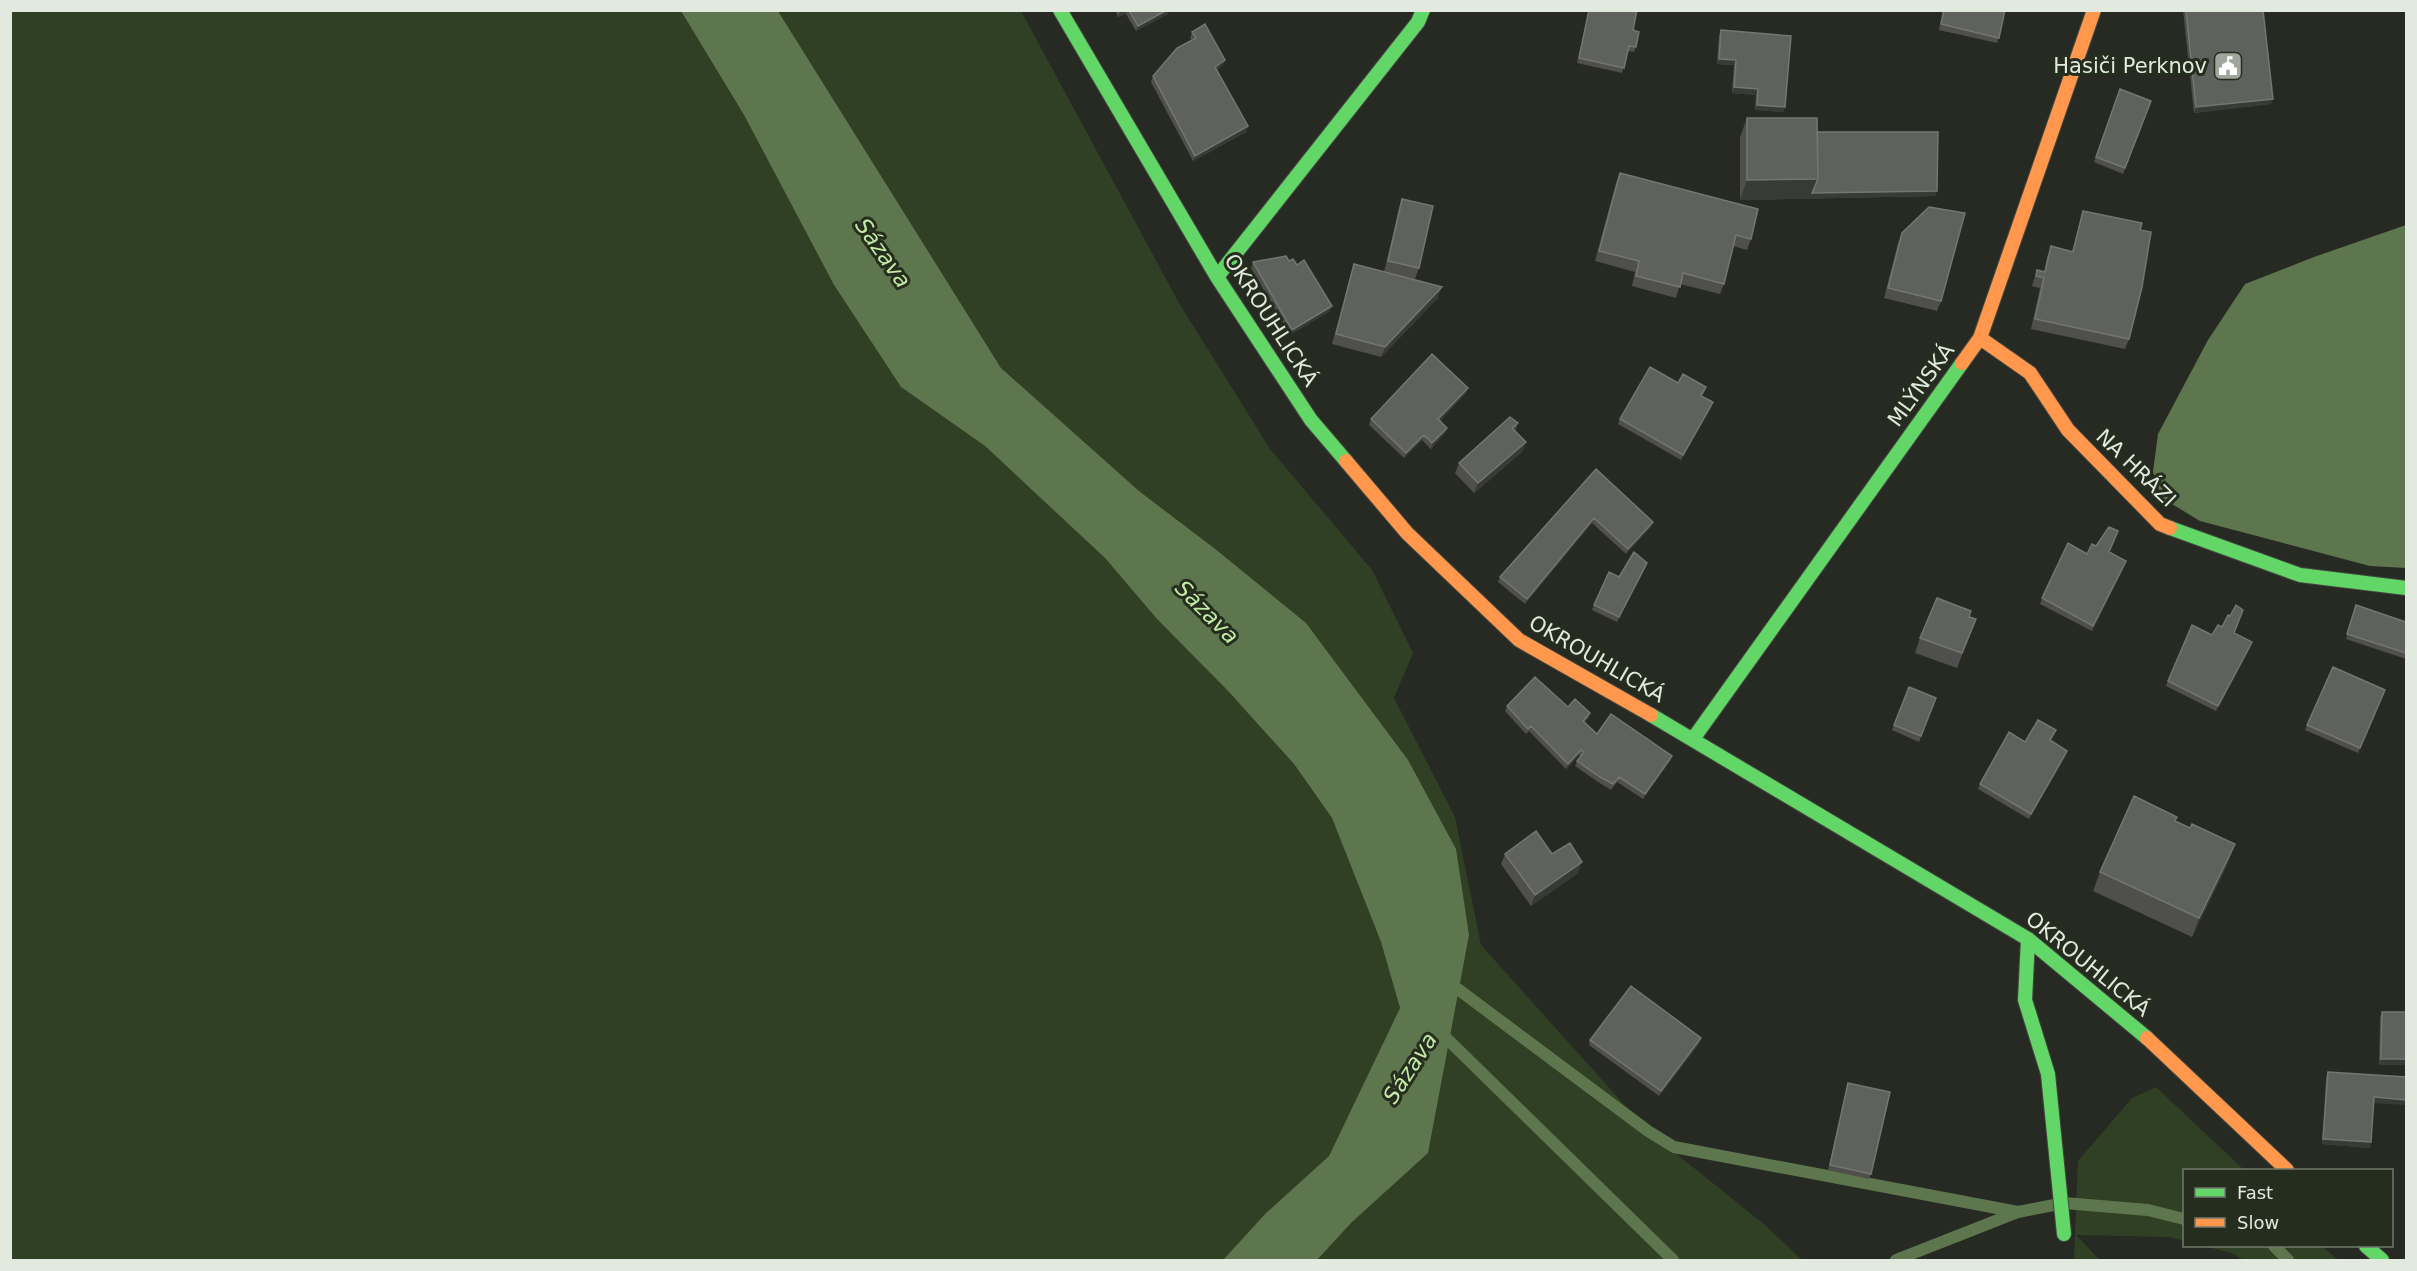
<svg xmlns="http://www.w3.org/2000/svg" width="2417" height="1271" viewBox="0 0 2417 1271" font-family="'DejaVu Sans',sans-serif">
	<style>
		.green { fill: #304025 }
		.water { fill: #5e764d }
		.lines { fill: none; stroke-linecap: round; stroke-linejoin: round }
		.stream { stroke: #5e764d; stroke-width: 12 }
		.fast-casing { stroke: #444841; stroke-width: 16 }
		.slow-casing { stroke: #444841; stroke-width: 16 }
		.fast { stroke: #63d668; stroke-width: 14 }
		.slow { stroke: #ff974d; stroke-width: 14 }
		.wall { fill: #4f504e }
		.shaded-wall { fill: #383a36 }
		.building { fill: #5f615d; stroke: #737672; stroke-width: 1.5 }
		.labels { text-anchor: middle; dominant-baseline: central; stroke-width: 6; stroke-linejoin: round; paint-order: stroke }
		.poi-label { font-size: 21px; fill: #e2e9de; stroke: #252e1e; text-anchor: end }
		.street-label { font-size: 21px; fill: #e2e9de; stroke: #252e1e }
		.water-label { font-size: 22px; font-style: italic; fill: #c3eba7; stroke: #252e1e }
	</style>
	<rect width="100%" height="100%" fill="#262a22"/>
	<path class="green" d="M 11,11 L 681,11 L 744,115 L 834,285 L 901,387 L 985,446 L 1105,558 L 1157,619 L 1229,692 L 1294,764 L 1332,818 L 1381,942 L 1400,1008 L 1329,1156 L 1266,1213 L 1223,1260 L 11,1260 Z
		M 778,11 L 1021,11 L 1179,303 L 1270,449 L 1372,570 L 1413,653 L 1394,698 L 1455,817 L 1481,945 L 1648,1131 L 1765,1225 L 1802,1260 L 1317,1260 L 1352,1222 L 1469,935 L 1214,548 L 1139,491 L 1001,368 Z
		M 2156,1087 L 2244,1170 L 2184,1170 L 2184,1241 L 2170,1237 L 2076,1235 L 2100,1260 L 2074,1260 L 2078,1161 L 2132,1098 Z
		M 2204,1246 L 2322,1246 L 2338,1260 L 2244,1260 L 2232,1253 Z"/>
	<path class="water" d="M 681,11 L 778,11 L 1001,368 L 1139,491 L 1214,548 L 1306,623 L 1408,760 L 1456,849 L 1469,935 L 1428,1153 L 1352,1222 L 1317,1260 L 1223,1260 L 1266,1213 L 1329,1156 L 1400,1008 L 1381,942 L 1332,818 L 1294,764 L 1229,692 L 1157,619 L 1105,558 L 985,446 L 901,387 L 834,285 L 744,115 Z
		M 2406,225 L 2406,568 L 2370,566 L 2200,521 L 2162,498 L 2153,472 L 2158,434 L 2208,340 L 2245,284 L 2314,257 Z"/>
	<g class="lines">
		<path class="stream" d="M 1447,981 L 1648,1131 L 1674,1147 L 2018,1212
			M 1438,1030 L 1673,1260
			M 2274,1246 L 2288,1260
			M 1896,1260 L 2018,1212 L 2064,1203 L 2148,1210 L 2184,1219"/>
		<g class="fast-casing">
			<path id="fast" d="M 1060,10 L 1217,277 L 1311,420 L 1346,461
				M 1217,277 L 1418,22 L 1423,10
				M 2170,528 L 2300,575 L 2406,588
				M 1651,715 L 2028,939 L 2147,1038
				M 1693,739 L 1962,363
				M 2028,939 L 2025,1000 L 2048,1074 L 2064,1234
				M 2366,1246 L 2382,1260"/>
		</g>
		<g class="slow-casing">
			<path id="slow" d="M 1980,338 L 2030,373 L 2068,430 L 2160,524 L 2170,528
				M 1962,363 L 1980,338 L 2094,10
				M 1346,461 L 1407,533 L 1519,640 L 1651,715
				M 2147,1038 L 2287,1170"/>
		</g>
		<use href="#fast" class="fast"/>
		<use href="#slow" class="slow"/>
	</g>
	<path class="wall" d="M 1115,10 L 1169,10 L 1168,14 L 1136,31 L 1126,14 L 1118,17 Z
		M 1589,10 L 1637,10 L 1633,30 L 1636,47 L 1634,52 L 1628,51 L 1622,73 L 1577,63 Z
		M 1943,10 L 2005,10 L 1997,43 L 1939,30 Z
		M 2183,10 L 2263,10 L 2271,104 L 2194,113 Z
		M 1721,30 L 1785,107 L 1783,112 L 1755,110 L 1756,95 L 1732,93 L 1734,65 L 1717,64 L 1719,35 Z
		M 1192,32 L 1225,60 L 1223,65 L 1217,70 L 1248,126 L 1246,132 L 1193,161 L 1151,82 L 1153,76 L 1192,40 L 1190,38 Z
		M 2120,89 L 2151,101 L 2123,174 L 2094,162 Z
		M 1747,118 L 1817,132 L 1937,191 L 1935,196 L 1740,200 L 1740,137 Z
		M 1620,173 L 1751,239 L 1747,250 L 1733,246 L 1724,284 L 1720,294 L 1680,284 L 1676,298 L 1632,286 L 1635,272 L 1595,261 L 1616,183 Z
		M 1402,199 L 1419,268 L 1415,279 L 1384,272 L 1399,209 Z
		M 2083,211 L 2140,230 L 2129,339 L 2125,349 L 2031,329 L 2040,288 L 2032,286 L 2037,270 L 2044,272 L 2047,257 L 2051,246 L 2072,251 L 2080,221 Z
		M 1902,233 L 1941,301 L 1937,311 L 1884,298 L 1898,243 Z
		M 1289,261 L 1330,311 L 1290,335 L 1251,268 L 1253,262 Z
		M 1354,264 L 1438,298 L 1381,357 L 1332,344 L 1351,274 Z
		M 1678,383 L 1706,387 L 1702,396 L 1711,408 L 1681,460 L 1618,424 L 1620,419 Z
		M 1468,388 L 1466,393 L 1440,421 L 1447,428 L 1445,433 L 1431,449 L 1422,440 L 1404,458 L 1369,425 L 1371,419 Z
		M 1518,423 L 1515,431 L 1526,442 L 1522,452 L 1474,493 L 1455,473 L 1459,463 Z
		M 1596,469 L 1651,527 L 1626,554 L 1592,523 L 1525,604 L 1498,582 L 1500,577 Z
		M 2110,552 L 2124,567 L 2092,631 L 2040,604 L 2042,598 L 2087,554 Z
		M 1647,563 L 1617,622 L 1592,610 L 1594,605 L 1619,577 Z
		M 2356,605 L 2406,622 L 2406,659 L 2346,639 Z
		M 2230,616 L 2234,633 L 2250,648 L 2216,711 L 2166,686 L 2168,681 L 2212,635 L 2222,627 Z
		M 1969,617 L 1976,619 L 1957,668 L 1915,653 L 1920,638 Z
		M 1909,687 L 1936,698 L 1919,742 L 1892,730 Z
		M 2385,690 L 2358,753 L 2305,730 L 2307,725 Z
		M 1507,706 L 1568,707 L 1590,713 L 1588,718 L 1584,723 L 1597,734 L 1672,756 L 1670,761 L 1643,799 L 1617,782 L 1611,790 L 1598,782 L 1575,766 L 1577,761 L 1580,756 L 1579,755 L 1566,769 L 1529,731 L 1526,734 L 1505,711 Z
		M 2056,730 L 2050,741 L 2067,751 L 2065,757 L 2029,819 L 1978,789 L 1980,784 L 2025,742 Z
		M 2175,821 L 2228,863 L 2192,937 L 2093,891 L 2100,872 Z
		M 1505,854 L 1552,854 L 1578,873 L 1531,906 L 1501,864 Z
		M 2382,1012 L 2406,1012 L 2406,1065 L 2379,1065 L 2380,1017 Z
		M 1590,1040 L 1699,1044 L 1659,1096 L 1589,1045 Z
		M 2328,1072 L 2373,1103 L 2371,1142 L 2370,1148 L 2322,1144 L 2326,1077 Z
		M 1848,1083 L 1871,1174 L 1869,1179 L 1828,1170 Z"/>
	<path class="shaded-wall" d="M 1124,10 L 1127,10 L 1126,14 L 1118,17 L 1120,12 Z
		M 1167,10 L 1169,10 L 1168,14 L 1136,31 L 1138,26 Z
		M 1719,59 L 1736,60 L 1734,65 L 1717,64 Z
		M 1225,60 L 1223,65 L 1213,73 L 1215,67 Z
		M 1734,87 L 1758,89 L 1756,95 L 1732,93 Z
		M 2273,99 L 2271,104 L 2194,113 L 2196,107 Z
		M 1757,105 L 1785,107 L 1783,112 L 1755,110 Z
		M 1248,126 L 1246,132 L 1193,161 L 1195,156 Z
		M 1818,179 L 1937,191 L 1935,196 L 1740,200 L 1747,180 Z
		M 1442,287 L 1438,298 L 1381,357 L 1385,347 Z
		M 1332,306 L 1330,311 L 1290,335 L 1292,330 Z
		M 1468,388 L 1466,393 L 1436,425 L 1438,419 Z
		M 1713,402 L 1711,408 L 1681,460 L 1683,455 Z
		M 1447,428 L 1445,433 L 1431,449 L 1432,443 Z
		M 1424,435 L 1422,440 L 1404,458 L 1406,453 Z
		M 1526,442 L 1522,452 L 1474,493 L 1478,483 Z
		M 1594,518 L 1592,523 L 1525,604 L 1527,599 Z
		M 1653,522 L 1651,527 L 1626,554 L 1628,549 Z
		M 2126,561 L 2124,567 L 2092,631 L 2093,626 Z
		M 1647,563 L 1645,568 L 1617,622 L 1619,617 Z
		M 2252,642 L 2250,648 L 2216,711 L 2218,706 Z
		M 1581,750 L 1579,755 L 1566,769 L 1568,764 Z
		M 2067,751 L 2065,757 L 2029,819 L 2031,814 Z
		M 1672,756 L 1670,761 L 1643,799 L 1645,794 Z
		M 2235,844 L 2228,863 L 2192,937 L 2199,918 Z
		M 1582,862 L 1578,873 L 1531,906 L 1535,895 Z
		M 1701,1038 L 1699,1044 L 1659,1096 L 1661,1091 Z
		M 2381,1059 L 2406,1059 L 2406,1065 L 2379,1065 Z
		M 2374,1097 L 2406,1100 L 2406,1105 L 2372,1103 Z
		M 2323,1139 L 2371,1142 L 2370,1148 L 2322,1144 Z"/>
	<path class="building" d="M 1129,10 L 1167,10 L 1138,26 Z
		M 1589,10 L 1637,10 L 1633,30 L 1639,32 L 1636,47 L 1629,46 L 1624,68 L 1579,58 Z
		M 1944,10 L 2005,10 L 1999,38 L 1941,24 Z
		M 2186,10 L 2263,10 L 2273,99 L 2196,107 Z
		M 1205,24 L 1225,60 L 1215,67 L 1248,126 L 1195,156 L 1153,76 L 1177,48 L 1196,38 L 1192,32 Z
		M 1721,30 L 1791,36 L 1785,107 L 1757,105 L 1758,89 L 1734,87 L 1736,60 L 1719,59 Z
		M 2120,89 L 2151,101 L 2125,168 L 2096,157 Z
		M 1747,118 L 1817,118 L 1818,179 L 1747,180 Z
		M 1817,132 L 1938,132 L 1937,191 L 1812,193 L 1818,179 Z
		M 1620,173 L 1758,209 L 1751,239 L 1736,235 L 1724,284 L 1683,273 L 1680,287 L 1636,276 L 1639,261 L 1599,251 Z
		M 1402,199 L 1433,206 L 1419,268 L 1388,261 Z
		M 1929,207 L 1965,213 L 1941,301 L 1888,288 L 1902,233 Z
		M 2083,211 L 2142,223 L 2140,230 L 2151,232 L 2142,287 L 2129,339 L 2035,319 L 2044,278 L 2036,276 L 2037,270 L 2045,272 L 2051,246 L 2073,252 Z
		M 1286,256 L 1289,261 L 1293,259 L 1297,265 L 1304,260 L 1332,306 L 1292,330 L 1253,262 Z
		M 1354,264 L 1442,287 L 1385,347 L 1336,334 Z
		M 1432,354 L 1468,388 L 1438,419 L 1447,428 L 1432,443 L 1424,435 L 1406,453 L 1371,419 Z
		M 1650,367 L 1678,383 L 1683,374 L 1706,387 L 1701,396 L 1713,402 L 1683,455 L 1620,419 Z
		M 1510,417 L 1518,423 L 1512,428 L 1526,442 L 1478,483 L 1459,463 Z
		M 1596,469 L 1653,522 L 1628,549 L 1594,518 L 1527,599 L 1500,577 Z
		M 2109,527 L 2118,531 L 2109,552 L 2126,561 L 2093,626 L 2042,598 L 2068,543 L 2087,554 L 2092,544 L 2096,546 Z
		M 1634,552 L 1647,563 L 1619,617 L 1594,605 L 1609,572 L 1619,577 Z
		M 1937,598 L 1971,611 L 1969,617 L 1976,619 L 1962,653 L 1920,638 Z
		M 2236,605 L 2243,610 L 2234,633 L 2252,642 L 2218,706 L 2168,681 L 2192,625 L 2212,635 L 2218,625 L 2222,627 L 2228,615 L 2230,616 Z
		M 2356,605 L 2406,622 L 2406,653 L 2347,634 Z
		M 2333,667 L 2385,690 L 2360,748 L 2307,725 Z
		M 1535,677 L 1568,707 L 1575,699 L 1590,713 L 1583,721 L 1597,734 L 1611,714 L 1672,756 L 1645,794 L 1619,777 L 1613,784 L 1600,777 L 1577,761 L 1584,752 L 1581,750 L 1568,764 L 1531,726 L 1528,729 L 1507,706 Z
		M 1909,687 L 1936,698 L 1921,736 L 1894,725 Z
		M 2038,720 L 2056,730 L 2050,740 L 2067,751 L 2031,814 L 1980,784 L 2009,732 L 2025,742 Z
		M 2134,796 L 2177,817 L 2175,821 L 2190,828 L 2192,824 L 2235,844 L 2199,918 L 2100,872 Z
		M 1536,831 L 1552,854 L 1570,843 L 1582,862 L 1535,895 L 1505,854 Z
		M 1631,986 L 1701,1038 L 1661,1091 L 1590,1040 Z
		M 2382,1012 L 2406,1012 L 2406,1059 L 2381,1059 Z
		M 2328,1072 L 2406,1077 L 2406,1100 L 2374,1097 L 2371,1142 L 2323,1139 Z
		M 1848,1083 L 1890,1092 L 1871,1174 L 1830,1165 Z"/>
	<defs>
		<g id="civic-square" transform="scale(1.5)"><rect x="-9" y="-9" width="18" height="18" rx="4" fill="#a0a69c" stroke="#252e1e"/><path d="M-.6-6.5H3V-4.5H.6V-3L4-1V1h2V6H-6V1h2V-1L-.6-3ZM-1.2 2.5V6h2.4V2.5Z" fill="#fff"/></g>
	</defs>
	<g fill-rule="evenodd">
		<use href="#civic-square" x="2228" y="66"/>
	</g>
	<g class="labels">
		<g class="poi-label">
			<text x="2207" y="66">Hasiči Perknov</text>
		</g>
		<g class="street-label">
			<text transform="translate(1271 320) rotate(57)">OKROUHLICKÁ</text>
			<text transform="translate(1921 385) rotate(-54)">MLÝNSKÁ</text>
			<text transform="translate(2136 468) rotate(44)">NA HRÁZI</text>
			<text transform="translate(1597 659) rotate(30)">OKROUHLICKÁ</text>
			<text transform="translate(2088 964) rotate(39)">OKROUHLICKÁ</text>
		</g>
		<g class="water-label">
			<text transform="translate(883 253) rotate(55)">Sázava</text>
			<text transform="translate(1207 612) rotate(45)">Sázava</text>
			<text transform="translate(1410 1068) rotate(-57)">Sázava</text>
		</g>
	</g>
	<rect width="2417" height="1271" fill="none" stroke="#e2e9de" stroke-width="24"/>
	<rect x="2183" y="1169" width="210" height="78" fill="#252e1e" stroke="#71796b" stroke-width="1.5"/>
	<rect x="2195" y="1188" width="30" height="9" fill="#63d668" stroke="#71796b" stroke-width="1.5"/>
	<text x="2237" y="1199" font-size="18" fill="#e2e9de">Fast</text>
	<rect x="2195" y="1218" width="30" height="9" fill="#ff974d" stroke="#71796b" stroke-width="1.5"/>
	<text x="2237" y="1229" font-size="18" fill="#e2e9de">Slow</text>
</svg>
